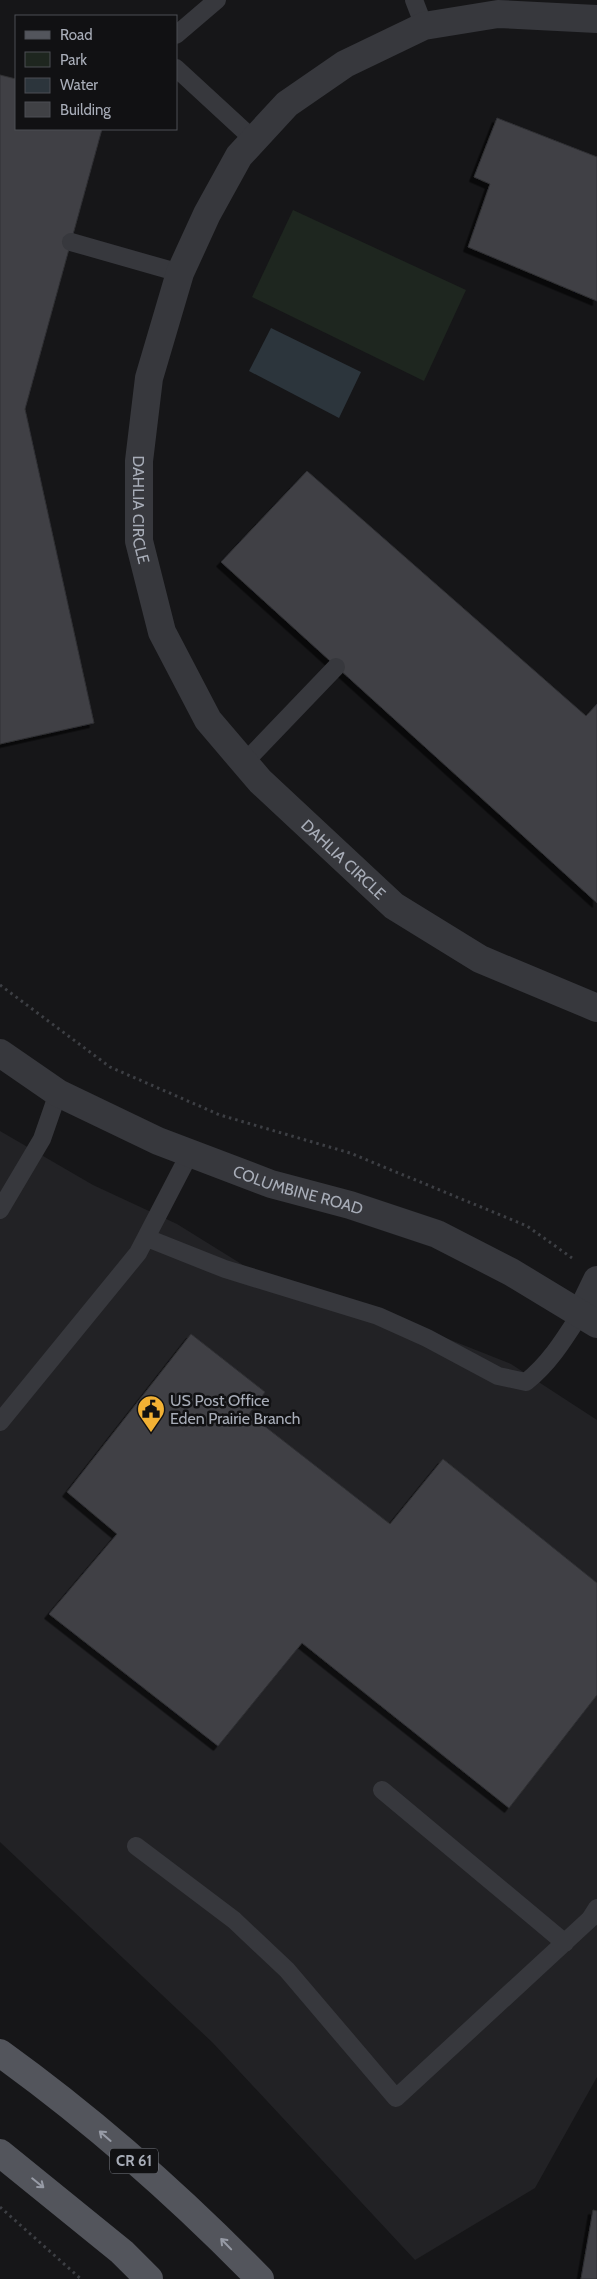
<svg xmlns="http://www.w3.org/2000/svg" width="597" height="2279" viewBox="0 0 597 2279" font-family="Cabin,sans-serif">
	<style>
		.built { fill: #222225 }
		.green { fill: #1e261f }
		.water { fill: #2c353c }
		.building { fill: #404145; stroke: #303034; filter: url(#shadow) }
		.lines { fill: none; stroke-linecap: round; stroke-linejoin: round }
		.path { stroke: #3d3f44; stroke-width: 3; stroke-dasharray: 2.5 4; stroke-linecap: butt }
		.service { stroke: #37383d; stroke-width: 18 }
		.minor { stroke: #37383d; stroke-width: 28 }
		.tertiary { stroke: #37383d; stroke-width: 28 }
		.primary { stroke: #53555c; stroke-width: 28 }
		.oneway { stroke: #979ba6 }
		.labels { text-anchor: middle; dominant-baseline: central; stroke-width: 5; stroke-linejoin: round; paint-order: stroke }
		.shield { fill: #111113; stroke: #7b7e86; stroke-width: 1 }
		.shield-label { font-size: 15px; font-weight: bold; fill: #a8adb8 }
		.street-label { font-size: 16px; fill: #a8adb8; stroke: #111113 }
		.poi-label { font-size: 16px; fill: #a8adb8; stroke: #111113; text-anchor: start }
	</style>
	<defs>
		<filter id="shadow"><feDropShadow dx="-4.5" dy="4.5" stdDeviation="0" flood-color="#0009"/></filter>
	</defs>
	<rect width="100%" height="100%" fill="#161618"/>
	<path class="built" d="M 0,1131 L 93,1185 L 177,1224 L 264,1278 L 390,1316 L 511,1364 L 597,1420 L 597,2077 L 535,2188 L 415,2260 L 213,2043 L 0,1842 Z"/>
	<path class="green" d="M 293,210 L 466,290 L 424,381 L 252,297 Z"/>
	<path class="water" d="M 271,328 L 361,372 L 339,418 L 249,371 Z"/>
	<path class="building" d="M 0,75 L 16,79 L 16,129 L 102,129 L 25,409 L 94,723 L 0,744 Z
		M 497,118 L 597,157 L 597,301 L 468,247 L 490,184 L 474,177 Z
		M 307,471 L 586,716 L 597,704 L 597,903 L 221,562 Z
		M 191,1334 L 265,1392 L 249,1414 L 390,1524 L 443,1459 L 597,1583 L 597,1695 L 509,1808 L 302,1643 L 218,1746 L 49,1614 L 117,1534 L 67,1492 Z
		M 593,2210 L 597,2211 L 597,2279 L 581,2279 Z"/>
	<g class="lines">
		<path class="path" d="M 0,985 L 110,1067 L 220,1115 L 350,1153 L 527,1226 L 572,1258
			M 0,2207 L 81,2279"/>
		<path class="service" d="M 414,0 L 424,26
			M 176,35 L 217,0
			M 176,68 L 254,140
			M 71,242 L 180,273
			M 244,763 L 336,667
			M 0,1210 L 42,1139 L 58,1093
			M 147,1238 L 225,1269 L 378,1316 L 427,1338 L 498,1376 L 526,1382 C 550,1363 565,1338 581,1313
			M 0,1422 L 138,1253 L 190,1153
			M 382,1790 L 565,1943
			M 136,1846 L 234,1920 L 287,1970 L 396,2098 L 590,1919 L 597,1908"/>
		<g class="minor">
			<path id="s1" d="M 597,19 L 498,14 L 424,26 L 345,64 L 287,104 L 239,156 L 207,214 L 180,273 L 149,378 L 139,461 L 139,541 L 162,632 L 208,720 L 260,781 L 394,906 L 480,959 L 597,1008"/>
			<path d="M 581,1313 L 597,1280"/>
		</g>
		<path class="tertiary" id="s2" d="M 0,1053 L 58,1093 L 158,1141 L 271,1184 L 350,1205 L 437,1234 L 511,1272 L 597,1324"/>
		<path class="primary" d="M 0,2053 C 93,2120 180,2197 260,2279
			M 0,2153 L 122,2252 L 149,2279"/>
	</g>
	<defs><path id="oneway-shaft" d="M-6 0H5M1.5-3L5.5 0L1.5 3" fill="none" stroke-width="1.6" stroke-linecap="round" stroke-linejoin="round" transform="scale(1.25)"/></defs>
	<g class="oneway">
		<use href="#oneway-shaft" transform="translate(105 2136) rotate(-139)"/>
		<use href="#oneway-shaft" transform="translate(38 2183) rotate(39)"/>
		<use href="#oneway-shaft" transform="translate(226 2244) rotate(-134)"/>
	</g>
	<defs>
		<g id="civic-pin" transform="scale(1.4375)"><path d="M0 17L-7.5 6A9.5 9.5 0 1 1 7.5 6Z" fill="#f2b134" stroke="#111113"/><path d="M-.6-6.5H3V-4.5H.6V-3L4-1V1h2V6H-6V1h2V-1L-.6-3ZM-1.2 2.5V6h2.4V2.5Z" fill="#111"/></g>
	</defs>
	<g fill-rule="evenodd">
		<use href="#civic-pin" x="151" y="1409"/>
	</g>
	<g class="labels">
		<rect class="shield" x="110" y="2148.5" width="48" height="25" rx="4"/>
		<g class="shield-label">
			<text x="134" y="2161">CR 61</text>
		</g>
		<g class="street-label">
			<text stroke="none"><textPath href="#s1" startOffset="776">DAHLIA CIRCLE</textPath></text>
			<text stroke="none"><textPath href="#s1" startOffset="1195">DAHLIA CIRCLE</textPath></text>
			<text stroke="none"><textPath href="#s2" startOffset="330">COLUMBINE ROAD</textPath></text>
		</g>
		<g class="poi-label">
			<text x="170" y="1400">US Post Office<tspan x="170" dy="18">Eden Prairie Branch</tspan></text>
		</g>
	</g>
	<rect x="15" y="15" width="162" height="115" fill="#111113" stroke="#4d4f55"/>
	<rect x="25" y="31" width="25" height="8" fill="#53555c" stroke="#4d4f55"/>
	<text x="60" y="40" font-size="15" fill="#a8adb8">Road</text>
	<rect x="25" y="52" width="25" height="15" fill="#1e261f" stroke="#4d4f55"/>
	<text x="60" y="65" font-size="15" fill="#a8adb8">Park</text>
	<rect x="25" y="78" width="25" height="15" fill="#2c353c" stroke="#4d4f55"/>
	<text x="60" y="90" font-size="15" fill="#a8adb8">Water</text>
	<rect x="25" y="102" width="25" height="15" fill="#404145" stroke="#4d4f55"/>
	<text x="60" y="115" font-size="15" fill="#a8adb8">Building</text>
</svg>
